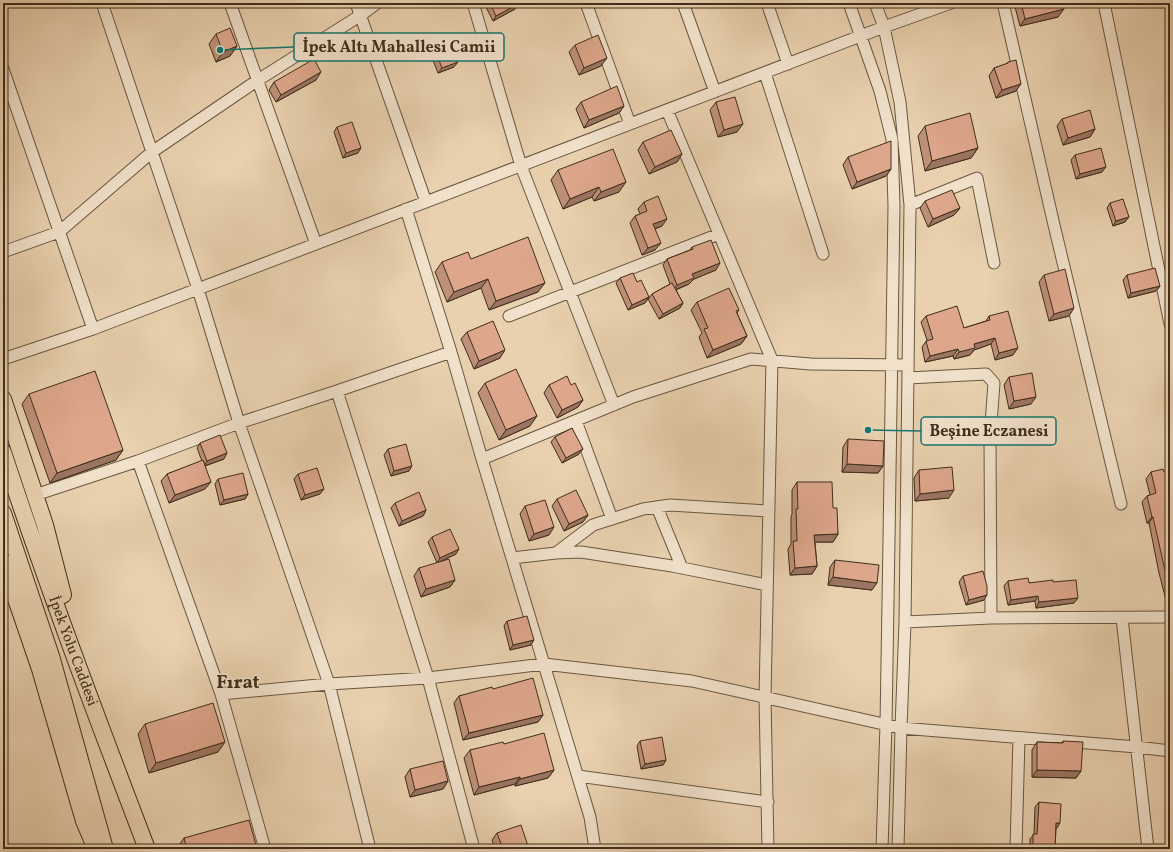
<svg xmlns="http://www.w3.org/2000/svg" width="1173" height="852" viewBox="0 0 1173 852" font-family="Vollkorn,serif">
	<style>
		.lines { fill: none; stroke-linecap: round; stroke-linejoin: round }
		.minor-casing { stroke: #695740; stroke-width: 13 }
		.highway-casing { stroke: #3e2e1b; stroke-width: 18 }
		.minor { stroke: #f1e1cb; stroke-width: 11 }
		.highway { stroke: #e9d1af; stroke-width: 16 }
		.wall { fill: #bf9078; stroke: #3e2e1b }
		.shaded-wall { fill: #9b7562; stroke: #3e2e1b }
		.building { fill: #dea78c; stroke: #3e2e1b }
		.labels { text-anchor: middle; dominant-baseline: central; stroke-width: 3; stroke-linejoin: round; paint-order: stroke }
		.street-label { font-size: 15px; fill: #3e2e1b; stroke: #f1e1cb }
		.district-label { font-size: 19px; font-weight: bold; fill: #3e2e1b; stroke: #f1e1cb }
		.leader { fill: none; stroke: #0f766e; stroke-width: 1.5 }
		.callout-dot { fill: #0f766e; stroke: #f1e1cb; stroke-width: 1.5 }
		.callout { fill: #f1e1cb; stroke: #0f766e; stroke-width: 1.5 }
		.callout-label { font-size: 16px; text-anchor: middle; font-weight: bold; fill: #3e2e1b }
	</style>
	<rect width="100%" height="100%" fill="#e9d1af"/>
	<filter id="stains"><feTurbulence type="fractalNoise" baseFrequency=".005" numOctaves="4"/><feColorMatrix values="0 0 0 0 .2 0 0 0 0 .09 0 0 0 0 .02 0 0 0 .5 -.17"/></filter>
	<radialGradient id="worn" r=".72"><stop offset=".6" stop-color="#630" stop-opacity="0"/><stop offset="1" stop-color="#630" stop-opacity=".3"/></radialGradient>
	<g class="lines">
		<g class="minor-casing">
			<path id="minor" d="M 102,3 L 198,289 L 239,423 L 329,684 L 370,849
				M 230,3 L 316,244
				M 356,3 L 426,202
				M 473,3 L 521,166 L 614,405
				M 586,3 L 630,124
				M 683,3 L 715,92
				M 767,3 L 788,64
				M 849,3 L 880,91 L 892,139 L 894,206 L 889,540 L 886,724 L 882,849
				M 875,3 L 884,27 L 900,102 L 910,205 L 905,622 L 901,728 L 898,849
				M 1003,3 L 1054,225 L 1121,504
				M 1104,3 L 1170,324
				M 3,69 L 93,329
				M 765,73 L 823,254
				M 667,110 L 772,360 L 765,697 L 768,849
				M 910,205 L 977,178 L 994,263
				M 406,209 L 451,352 L 482,459 L 590,817 L 595,849
				M 3,252 L 59,232 L 152,152 L 258,80 L 361,15 L 377,3
				M 509,316 L 719,234
				M 3,359 L 93,329 L 884,27 L 951,3
				M 908,378 L 986,374 L 994,383 L 990,438 L 991,618
				M 337,391 L 428,678 L 474,849
				M 576,421 L 612,519
				M 482,459 L 633,397 L 751,359 L 811,364 L 908,365
				M 138,461 L 221,694 L 265,849
				M 35,495 L 138,461 L 239,423 L 337,391 L 451,352
				M 657,507 L 682,568
				M 556,553 L 593,525 L 643,509 L 670,505 L 769,511
				M 512,558 L 556,553 L 581,552 L 672,566 L 767,585
				M 1122,618 L 1148,849
				M 905,622 L 991,618 L 1170,617
				M 221,694 L 329,684 L 428,678 L 544,664 L 692,681 L 901,728 L 1137,747 L 1170,751
				M 578,776 L 768,802
				M 1016,849 L 1019,738"/>
		</g>
		<g class="highway-casing">
			<g id="highway">
				<path d="M 3,399 L 45,525 L 63,595"/>
				<path id="s1" d="M 3,452 C 47,586 97,718 147,849"/>
				<path d="M 3,513 L 51,656 L 105,849"/>
				<path d="M 3,561 L 40,669 L 84,821 L 96,849"/>
			</g>
		</g>
		<use href="#minor" class="minor"/>
		<use href="#highway" class="highway"/>
	</g>
	<path class="wall" d="M 484,3 L 518,3 L 518,4 L 515,9 L 493,21 Z
		M 1014,3 L 1062,3 L 1058,17 L 1020,26 Z
		M 216,34 L 237,46 L 230,56 L 216,62 L 209,44 Z
		M 431,40 L 454,67 L 438,73 L 427,45 Z
		M 575,45 L 601,66 L 579,75 L 569,52 Z
		M 1008,62 L 1016,91 L 996,98 L 989,76 L 994,68 L 1007,64 Z
		M 316,80 L 276,102 L 269,90 L 274,82 Z
		M 581,102 L 624,106 L 619,113 L 584,128 L 576,109 Z
		M 716,102 L 737,132 L 718,137 L 710,110 Z
		M 1062,119 L 1095,129 L 1090,137 L 1063,145 L 1057,126 Z
		M 925,126 L 978,148 L 971,158 L 925,171 L 918,136 Z
		M 337,127 L 358,153 L 343,158 L 334,132 Z
		M 643,142 L 682,154 L 677,162 L 649,174 L 638,150 Z
		M 1075,155 L 1102,172 L 1076,179 L 1071,160 Z
		M 848,157 L 891,169 L 886,176 L 852,189 L 843,165 Z
		M 558,170 L 619,192 L 594,201 L 592,197 L 563,209 L 551,180 Z
		M 925,201 L 960,208 L 954,215 L 928,227 L 920,208 Z
		M 644,202 L 662,226 L 655,229 L 655,250 L 642,255 L 630,223 L 635,216 L 640,214 L 638,209 Z
		M 1110,203 L 1125,222 L 1113,226 L 1107,208 Z
		M 692,247 L 716,270 L 694,279 L 689,284 L 676,290 L 683,303 L 680,308 L 659,319 L 648,299 L 652,294 L 670,284 L 663,265 L 667,259 L 690,250 Z
		M 442,262 L 538,292 L 489,310 L 481,288 L 447,302 L 435,272 Z
		M 1044,275 L 1069,316 L 1049,321 L 1039,282 Z
		M 1127,275 L 1160,286 L 1156,291 L 1128,298 L 1123,280 Z
		M 620,278 L 637,282 L 649,297 L 645,303 L 628,310 L 616,283 Z
		M 697,302 L 739,310 L 737,313 L 747,336 L 741,344 L 707,358 L 699,337 L 702,333 L 691,310 Z
		M 926,316 L 964,328 L 986,321 L 989,316 L 1013,355 L 995,360 L 991,344 L 974,350 L 970,355 L 954,359 L 953,356 L 925,362 L 922,347 L 927,340 L 921,322 Z
		M 467,332 L 500,358 L 474,369 L 461,339 Z
		M 1009,377 L 1031,404 L 1009,409 L 1004,385 Z
		M 485,383 L 530,426 L 499,440 L 478,393 Z
		M 549,385 L 571,385 L 583,400 L 578,407 L 557,418 L 544,393 Z
		M 29,394 L 123,450 L 116,460 L 50,483 L 22,404 Z
		M 555,437 L 579,454 L 562,463 L 551,442 Z
		M 848,439 L 883,466 L 878,473 L 842,472 L 843,447 Z
		M 200,443 L 224,459 L 205,466 L 205,489 L 169,503 L 161,481 L 167,474 L 202,461 L 197,448 Z
		M 388,449 L 409,471 L 391,476 L 384,455 Z
		M 919,470 L 949,498 L 915,501 L 914,478 Z
		M 1170,470 L 1170,603 L 1167,604 L 1159,573 L 1149,523 L 1147,523 L 1142,502 L 1147,496 L 1150,495 L 1146,479 L 1151,472 L 1164,472 Z
		M 298,474 L 320,494 L 301,500 L 294,479 Z
		M 218,479 L 248,494 L 245,499 L 220,505 L 215,484 Z
		M 797,482 L 833,508 L 838,534 L 833,542 L 815,542 L 817,566 L 812,574 L 790,575 L 788,549 L 791,544 L 791,517 L 792,514 L 792,490 Z
		M 557,499 L 588,515 L 583,522 L 564,531 L 552,506 Z
		M 395,503 L 426,510 L 423,516 L 399,526 L 391,508 Z
		M 525,506 L 549,535 L 529,541 L 520,514 Z
		M 432,537 L 456,554 L 437,563 L 428,542 Z
		M 835,560 L 872,590 L 828,585 L 830,567 Z
		M 419,568 L 455,580 L 450,587 L 421,597 L 414,576 Z
		M 963,576 L 984,600 L 966,605 L 959,582 Z
		M 1008,581 L 1029,583 L 1053,582 L 1074,603 L 1036,608 L 1035,601 L 1008,605 L 1004,586 Z
		M 507,621 L 531,645 L 510,650 L 504,626 Z
		M 493,689 L 543,715 L 538,722 L 463,740 L 454,703 L 459,696 Z
		M 145,724 L 218,752 L 149,773 L 138,734 Z
		M 640,741 L 666,760 L 663,765 L 641,769 L 637,746 Z
		M 1063,741 L 1081,771 L 1076,778 L 1032,777 L 1032,750 L 1037,742 L 1062,743 Z
		M 504,744 L 554,770 L 548,778 L 515,786 L 515,784 L 474,795 L 464,758 L 470,750 Z
		M 410,769 L 448,781 L 443,789 L 410,797 L 405,777 Z
		M 1039,802 L 1057,828 L 1056,828 L 1055,849 L 1030,849 L 1030,839 L 1034,834 L 1035,807 Z
		M 497,833 L 529,849 L 495,849 L 492,840 Z
		M 184,838 L 254,849 L 177,849 L 177,848 Z"/>
	<path class="shaded-wall" d="M 518,4 L 515,9 L 493,21 L 496,16 Z
		M 1064,9 L 1058,17 L 1020,26 L 1025,19 Z
		M 237,46 L 230,56 L 216,62 L 223,52 Z
		M 607,58 L 601,66 L 579,75 L 584,68 Z
		M 458,62 L 454,67 L 438,73 L 442,68 Z
		M 321,72 L 316,80 L 276,102 L 281,95 Z
		M 1021,84 L 1016,91 L 996,98 L 1002,90 Z
		M 624,106 L 619,113 L 584,128 L 589,120 Z
		M 743,124 L 737,132 L 718,137 L 724,130 Z
		M 1095,129 L 1090,137 L 1063,145 L 1068,138 Z
		M 361,148 L 358,153 L 343,158 L 346,153 Z
		M 978,148 L 971,158 L 925,171 L 932,161 Z
		M 682,154 L 677,162 L 649,174 L 655,167 Z
		M 1106,167 L 1102,172 L 1076,179 L 1080,174 Z
		M 891,169 L 886,176 L 852,189 L 857,182 Z
		M 626,182 L 619,192 L 594,201 L 601,192 Z
		M 599,187 L 592,197 L 563,209 L 570,199 Z
		M 960,208 L 954,215 L 928,227 L 933,219 Z
		M 1129,217 L 1125,222 L 1113,226 L 1116,221 Z
		M 667,219 L 662,226 L 648,231 L 653,224 Z
		M 661,243 L 655,250 L 642,255 L 648,248 Z
		M 720,263 L 716,270 L 694,279 L 689,284 L 672,291 L 677,285 L 692,274 Z
		M 488,279 L 481,288 L 447,302 L 454,292 Z
		M 545,283 L 538,292 L 489,310 L 496,301 Z
		M 1160,286 L 1156,291 L 1128,298 L 1131,293 Z
		M 649,297 L 645,303 L 628,310 L 632,305 Z
		M 683,303 L 680,308 L 659,319 L 663,314 Z
		M 1074,308 L 1069,316 L 1049,321 L 1054,314 Z
		M 747,336 L 741,344 L 707,358 L 713,350 Z
		M 995,338 L 991,344 L 974,350 L 970,355 L 954,359 L 959,352 L 974,344 Z
		M 1018,348 L 1013,355 L 995,360 L 999,353 Z
		M 958,349 L 953,356 L 925,362 L 930,356 Z
		M 505,350 L 500,358 L 474,369 L 479,361 Z
		M 1036,397 L 1031,404 L 1009,409 L 1014,401 Z
		M 583,400 L 578,407 L 557,418 L 562,410 Z
		M 537,416 L 530,426 L 499,440 L 506,430 Z
		M 583,449 L 579,454 L 562,463 L 566,458 Z
		M 123,450 L 116,460 L 50,483 L 57,473 Z
		M 227,453 L 224,459 L 204,466 L 207,461 Z
		M 847,464 L 883,466 L 878,473 L 842,472 Z
		M 412,466 L 409,471 L 391,476 L 394,471 Z
		M 211,482 L 205,489 L 169,503 L 175,495 Z
		M 324,489 L 320,494 L 301,500 L 305,495 Z
		M 954,490 L 949,498 L 915,501 L 920,494 Z
		M 248,494 L 245,499 L 220,505 L 224,500 Z
		M 426,510 L 423,516 L 399,526 L 402,521 Z
		M 588,515 L 583,522 L 564,531 L 569,524 Z
		M 1152,517 L 1153,517 L 1149,523 L 1147,523 Z
		M 554,527 L 549,535 L 529,541 L 534,534 Z
		M 838,534 L 833,542 L 809,542 L 814,535 Z
		M 459,549 L 456,554 L 437,563 L 440,558 Z
		M 817,566 L 812,574 L 790,575 L 795,568 Z
		M 833,577 L 877,583 L 872,590 L 828,585 Z
		M 455,580 L 450,587 L 421,597 L 426,589 Z
		M 987,595 L 984,600 L 966,605 L 969,600 Z
		M 1038,596 L 1035,601 L 1008,605 L 1011,600 Z
		M 1078,598 L 1074,603 L 1036,608 L 1039,602 Z
		M 1170,600 L 1170,603 L 1167,604 Z
		M 534,640 L 531,645 L 510,650 L 513,645 Z
		M 543,715 L 538,722 L 463,740 L 469,733 Z
		M 225,742 L 218,752 L 149,773 L 156,763 Z
		M 666,760 L 663,765 L 641,769 L 645,764 Z
		M 554,770 L 548,778 L 515,786 L 520,779 Z
		M 1037,770 L 1081,771 L 1076,778 L 1032,777 Z
		M 520,777 L 515,784 L 474,795 L 479,787 Z
		M 448,781 L 443,789 L 410,797 L 415,790 Z
		M 1056,823 L 1060,823 L 1057,828 L 1052,828 Z
		M 256,845 L 254,849 L 243,849 Z"/>
	<path class="building" d="M 490,3 L 518,3 L 518,4 L 496,16 Z
		M 1021,3 L 1062,3 L 1064,9 L 1025,19 Z
		M 230,28 L 237,46 L 223,52 L 216,34 Z
		M 447,34 L 458,62 L 442,68 L 431,40 Z
		M 598,35 L 607,58 L 584,68 L 575,45 Z
		M 314,59 L 321,72 L 281,95 L 274,82 Z
		M 1016,60 L 1021,84 L 1002,90 L 994,68 L 1008,63 L 1008,62 Z
		M 617,86 L 624,106 L 589,120 L 581,102 Z
		M 735,97 L 743,124 L 724,130 L 716,102 Z
		M 1090,110 L 1095,129 L 1068,138 L 1062,119 Z
		M 970,113 L 978,148 L 932,161 L 925,126 Z
		M 352,122 L 361,148 L 346,153 L 337,127 Z
		M 671,130 L 682,154 L 655,167 L 643,142 Z
		M 891,141 L 891,169 L 857,182 L 848,157 Z
		M 1101,148 L 1106,167 L 1080,174 L 1075,155 Z
		M 613,149 L 626,182 L 601,192 L 599,187 L 570,199 L 558,170 Z
		M 952,190 L 960,208 L 933,219 L 925,201 Z
		M 658,196 L 667,219 L 653,224 L 661,243 L 648,248 L 635,216 L 647,211 L 644,202 Z
		M 1123,199 L 1129,217 L 1116,221 L 1110,203 Z
		M 528,237 L 545,283 L 496,301 L 488,279 L 454,292 L 442,262 L 468,252 L 471,259 Z
		M 711,240 L 720,263 L 692,274 L 694,278 L 677,285 L 667,259 L 693,249 L 692,247 Z
		M 1155,268 L 1160,286 L 1131,293 L 1127,275 Z
		M 1065,269 L 1074,308 L 1054,314 L 1044,275 Z
		M 633,273 L 637,282 L 641,280 L 649,297 L 632,305 L 620,278 Z
		M 672,283 L 683,303 L 663,314 L 652,294 Z
		M 729,288 L 739,310 L 736,311 L 747,336 L 713,350 L 704,329 L 708,328 L 697,302 Z
		M 957,306 L 964,328 L 990,320 L 989,316 L 1008,311 L 1018,348 L 999,353 L 995,338 L 974,344 L 975,348 L 959,352 L 958,349 L 930,356 L 926,341 L 933,339 L 926,316 Z
		M 493,321 L 505,350 L 479,361 L 467,332 Z
		M 516,369 L 537,416 L 506,430 L 485,383 Z
		M 95,371 L 123,450 L 57,473 L 29,394 Z
		M 1032,373 L 1036,397 L 1014,401 L 1009,377 Z
		M 567,376 L 571,385 L 575,383 L 583,400 L 562,410 L 549,385 Z
		M 572,428 L 583,449 L 566,458 L 555,437 Z
		M 220,435 L 227,453 L 207,461 L 200,443 Z
		M 848,439 L 884,441 L 883,466 L 847,464 Z
		M 406,444 L 412,466 L 394,471 L 388,449 Z
		M 203,460 L 211,482 L 175,495 L 167,474 Z
		M 952,467 L 954,490 L 920,494 L 919,470 Z
		M 317,468 L 324,489 L 305,495 L 298,474 Z
		M 1163,469 L 1164,472 L 1170,470 L 1170,491 L 1169,492 L 1170,494 L 1170,592 L 1164,566 L 1153,517 L 1152,517 L 1147,496 L 1156,493 L 1151,472 Z
		M 243,473 L 248,494 L 224,500 L 218,479 Z
		M 797,482 L 832,482 L 833,508 L 837,508 L 838,534 L 814,535 L 817,566 L 795,568 L 793,541 L 797,541 L 796,509 L 798,509 Z
		M 576,490 L 588,515 L 569,524 L 557,499 Z
		M 419,492 L 426,510 L 402,521 L 395,503 Z
		M 545,500 L 554,527 L 534,534 L 525,506 Z
		M 450,529 L 459,549 L 440,558 L 432,537 Z
		M 449,559 L 455,580 L 426,589 L 419,568 Z
		M 835,560 L 879,565 L 877,583 L 833,577 Z
		M 983,571 L 987,586 L 987,595 L 969,600 L 963,576 Z
		M 1028,578 L 1029,583 L 1053,580 L 1053,582 L 1076,580 L 1078,598 L 1039,602 L 1038,596 L 1011,600 L 1008,581 Z
		M 527,616 L 534,640 L 513,645 L 507,621 Z
		M 533,678 L 543,715 L 469,733 L 459,696 L 492,687 L 493,689 Z
		M 213,703 L 225,742 L 156,763 L 145,724 Z
		M 544,733 L 554,770 L 520,779 L 520,777 L 479,787 L 470,750 L 503,742 L 504,744 Z
		M 662,737 L 666,760 L 645,764 L 640,741 Z
		M 1063,741 L 1083,742 L 1081,771 L 1037,770 L 1037,742 L 1063,743 Z
		M 443,761 L 448,781 L 415,790 L 410,769 Z
		M 1039,802 L 1061,804 L 1060,823 L 1056,823 L 1055,849 L 1033,849 L 1033,834 L 1037,834 Z
		M 249,820 L 256,845 L 243,849 L 187,849 L 184,838 Z
		M 521,825 L 529,849 L 503,849 L 497,833 Z"/>
	<g class="labels">
		<g class="street-label">
			<text stroke="none"><textPath href="#s1" startOffset="211">İpek Yolu Caddesi</textPath></text>
		</g>
		<g class="district-label">
			<text x="238" y="683">Fırat</text>
		</g>
	</g>
	<path class="leader" d="M220 50L294 47M868 430L921 431"/>
	<g class="callout-dot">
		<circle cx="220" cy="50" r="4"/>
		<circle cx="868" cy="430" r="4"/>
	</g>
	<g class="callout">
		<rect x="294" y="33" width="210" height="28" rx="4"/>
		<rect x="921" y="417" width="135" height="28" rx="4"/>
	</g>
	<g class="callout-label">
		<text x="399" y="52">İpek Altı Mahallesi Camii</text>
		<text x="989" y="436">Beşine Eczanesi</text>
	</g>
	<rect width="1173" height="852" fill="none" stroke="#e9d1af" stroke-width="16"/>
	<rect x="4" y="4" width="1165" height="844" fill="none" stroke="#3e2e1b" stroke-width="2"/>
	<rect x="8" y="8" width="1157" height="836" fill="none" stroke="#3e2e1b"/>
	<rect width="100%" height="100%" filter="url(#stains)"/>
	<rect width="100%" height="100%" fill="url(#worn)"/>
</svg>
